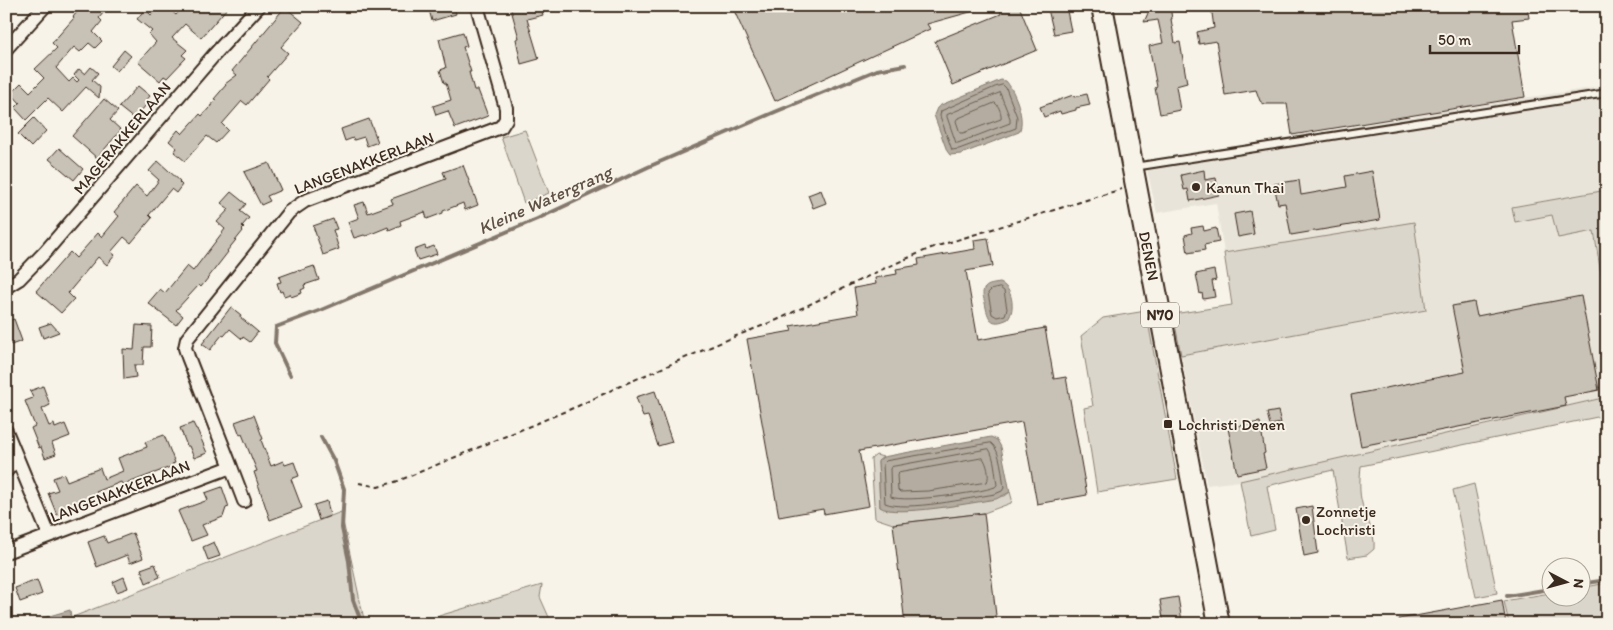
<svg xmlns="http://www.w3.org/2000/svg" width="1613" height="630" viewBox="0 0 1613 630" font-family="Itim,sans-serif">
	<style>
		.built { fill: #e9e4d9 }
		.green { fill: #dbd6cb; stroke: #8b8074 }
		.water { fill: #b4aca0; stroke: #84786c }
		.lines { fill: none; stroke-linecap: round; stroke-linejoin: round }
		.shore { stroke: #6b5e52; stroke-width: 1 }
		.stream { stroke: #84786c; stroke-width: 4 }
		.building { fill: #c8c1b6; stroke: #3b2a1e }
		.lane-casing { stroke: #3b2a1e; stroke-width: 10 }
		.street-casing { stroke: #3b2a1e; stroke-width: 16 }
		.primary-casing { stroke: #3b2a1e; stroke-width: 24 }
		.path { stroke: #3b2a1e; stroke-width: 2; stroke-dasharray: 5 4; stroke-linecap: butt }
		.lane { stroke: #f7f3e8; stroke-width: 6 }
		.street { stroke: #f7f3e8; stroke-width: 12 }
		.primary { stroke: #f7f3e8; stroke-width: 20 }
		.poi-dot { fill: #3b2a1e; stroke: #f7f3e8; stroke-width: 2 }
		.labels { text-anchor: middle; dominant-baseline: central; stroke-width: 4; stroke-linejoin: round; paint-order: stroke }
		.shield { fill: #f7f3e8; stroke: #73665b; stroke-width: 1 }
		.shield-label { font-size: 15px; font-weight: bold; fill: #3b2a1e }
		.street-label { font-size: 16px; fill: #3b2a1e; stroke: #f7f3e8 }
		.poi-label { font-size: 16px; fill: #3b2a1e; stroke: #f7f3e8; text-anchor: start }
		.water-label { font-size: 18px; font-style: italic; fill: #5f5145; stroke: #f7f3e8 }
	</style>
	<rect width="100%" height="100%" fill="#f7f3e8"/>
	<filter id="ink" filterUnits="userSpaceOnUse"><feTurbulence type="fractalNoise" baseFrequency=".02" numOctaves="2"/><feDisplacementMap in="SourceGraphic" scale="10" xChannelSelector="R" yChannelSelector="G"/><feConvolveMatrix kernelMatrix="1 2 1 2 8 2 1 2 1" color-interpolation-filters="sRGB"/></filter>
	<g filter="url(#ink)">
		<path class="built" d="M 1607,86 L 1607,190 L 1512,207 L 1515,222 L 1552,215 L 1594,231 L 1607,311 L 1607,397 L 1240,481 L 1207,485 L 1181,355 L 1426,310 L 1414,223 L 1224,253 L 1216,203 L 1157,213 L 1145,161 L 1289,138 L 1523,98 Z"/>
		<path class="green" d="M 525,130 L 549,193 L 524,203 L 501,137 Z
			M 1607,190 L 1607,311 L 1594,231 L 1558,238 L 1552,215 L 1515,222 L 1512,207 Z
			M 1414,222 L 1426,310 L 1181,355 L 1173,314 L 1232,305 L 1224,253 Z
			M 1146,311 L 1177,479 L 1097,492 L 1084,408 L 1093,406 L 1081,336 L 1103,318 Z
			M 1607,397 L 1607,415 L 1361,466 C 1360,476 1359,489 1361,499 C 1364,516 1376,532 1374,549 L 1367,555 L 1348,558 L 1333,470 L 1267,486 L 1275,530 L 1251,536 L 1240,481 Z
			M 876,455 L 883,457 L 878,462 L 880,507 L 1005,496 L 1010,492 L 1012,499 L 1011,503 L 984,513 L 893,524 L 875,518 L 871,459 Z
			M 1474,484 L 1497,593 L 1476,597 L 1453,490 Z
			M 341,512 L 365,624 L 55,624 Z
			M 1607,583 L 1607,624 L 1509,624 L 1504,601 L 1550,593 L 1550,598 L 1580,598 L 1581,588 Z
			M 542,585 L 540,597 L 552,624 L 412,624 Z"/>
		<path class="water" d="M 1001,80 L 1006,81 C 1015,91 1026,120 1019,132 L 961,154 L 950,155 L 947,151 L 934,115 L 937,108 L 941,105 Z
			M 1000,283 C 1012,287 1016,309 1008,319 C 991,327 988,319 985,303 C 984,299 981,292 985,288 C 988,284 995,284 1000,283 Z
			M 991,437 L 997,440 L 1001,447 L 1010,492 L 996,499 C 976,502 894,518 880,507 L 878,461 L 883,457 Z
			M 70,610 L 72,624 L 32,624 L 46,617 Z"/>
		<g class="lines">
			<path class="shore" d="M 1003,85 L 1006,88 L 1017,117 L 1016,128 L 959,149 L 952,150 L 940,116 L 941,111 L 995,87 Z
				M 1000,93 L 1010,118 L 1010,123 L 958,143 L 956,143 L 947,117 L 947,115 Z
				M 995,103 C 999,105 1002,115 1001,119 L 963,133 L 960,133 L 956,121 L 957,119 Z
				M 1000,288 L 1004,291 L 1007,309 L 1005,315 L 997,317 L 992,314 L 988,293 L 991,290 Z
				M 991,443 C 1001,450 1002,476 1004,488 L 1002,491 L 995,494 C 970,498 906,512 885,503 L 883,464 L 886,461 Z
				M 989,449 C 995,458 995,473 997,485 L 995,487 C 979,493 905,503 891,497 L 890,469 L 891,467 Z
				M 983,458 C 987,463 990,476 987,482 L 928,491 L 900,492 L 898,490 L 897,475 L 899,473 Z"/>
			<path class="stream" d="M 290,375 L 275,343 L 276,327 L 321,310 L 537,219 L 648,167 L 775,112 L 877,70 L 905,65
				M 321,437 L 334,461 L 344,489 L 342,528 L 349,561 L 353,600 L 362,624
				M 1580,584 L 1607,580
				M 1507,596 L 1550,589"/>
		</g>
		<path class="building" d="M 82,6 L 109,6 L 99,18 L 102,21 L 93,32 L 102,41 L 95,48 L 89,43 L 80,52 L 74,47 L 56,68 L 69,82 L 73,78 L 77,82 L 79,80 L 74,75 L 79,69 L 85,74 L 91,67 L 98,73 L 92,80 L 100,87 L 99,98 L 86,87 L 63,112 L 48,98 L 26,120 L 15,108 L 20,103 L 11,93 L 21,83 L 30,92 L 44,78 L 35,69 L 57,48 L 52,43 L 74,18 L 73,17 Z
			M 159,6 L 166,6 L 176,15 L 184,6 L 229,6 L 201,38 L 185,24 L 172,38 L 187,50 L 182,55 L 186,58 L 167,78 L 164,76 L 160,81 L 138,62 L 156,42 L 149,34 L 152,31 L 137,19 L 145,9 L 151,15 Z
			M 428,6 L 454,6 L 456,14 L 432,21 Z
			M 510,6 L 540,6 L 543,15 L 527,19 L 539,59 L 521,64 L 516,39 L 519,38 Z
			M 732,6 L 981,6 L 981,9 L 927,24 L 930,29 L 775,101 Z
			M 999,6 L 1019,6 L 1037,50 L 953,85 L 935,41 L 1001,14 Z
			M 1061,6 L 1066,6 L 1071,31 L 1054,34 L 1048,9 Z
			M 1148,6 L 1170,6 L 1172,19 L 1171,19 L 1175,43 L 1180,42 L 1187,83 L 1176,86 L 1180,110 L 1160,114 L 1155,88 L 1157,87 L 1149,46 L 1163,43 L 1158,20 L 1144,22 L 1149,11 Z
			M 1211,6 L 1527,6 L 1529,18 L 1512,20 L 1525,97 L 1292,135 L 1287,104 L 1264,104 L 1260,101 L 1256,90 L 1225,95 L 1216,41 L 1199,44 L 1197,32 L 1214,28 Z
			M 285,7 L 303,22 L 281,47 L 288,53 L 267,77 L 269,79 L 247,105 L 242,101 L 222,124 L 228,130 L 216,143 L 207,136 L 185,161 L 174,152 L 177,148 L 169,141 L 178,130 L 182,134 L 200,114 L 202,116 L 216,100 L 214,99 L 226,85 L 225,84 L 237,75 L 232,71 Z
			M 463,32 L 467,46 L 463,47 L 471,72 L 469,72 L 474,90 L 478,90 L 488,116 L 455,128 L 448,111 L 436,115 L 433,106 L 451,100 L 446,83 L 444,83 L 440,70 L 446,68 L 439,39 Z
			M 124,50 L 131,56 L 117,71 L 111,66 Z
			M 138,86 L 150,96 L 145,102 L 147,104 L 134,119 L 119,107 Z
			M 1087,94 L 1090,105 L 1076,108 L 1076,110 L 1061,114 L 1060,111 L 1044,117 L 1040,107 L 1073,95 L 1074,97 Z
			M 104,99 L 118,111 L 110,120 L 121,130 L 97,158 L 72,136 Z
			M 34,118 L 46,131 L 31,147 L 18,134 Z
			M 369,119 L 378,142 L 367,146 L 364,137 L 354,140 L 353,138 L 345,141 L 341,129 Z
			M 59,148 L 83,169 L 74,180 L 49,159 Z
			M 158,161 L 180,181 L 179,182 L 182,185 L 176,193 L 171,189 L 149,215 L 152,218 L 131,243 L 124,237 L 111,252 L 115,255 L 107,265 L 98,257 L 68,293 L 74,299 L 61,313 L 36,291 L 70,252 L 76,258 L 98,233 L 102,237 L 119,216 L 114,212 L 136,186 L 147,196 L 159,180 L 149,171 Z
			M 269,163 L 281,190 L 267,196 L 270,201 L 261,205 L 244,172 Z
			M 463,165 L 478,205 L 465,210 L 463,203 L 443,211 L 443,213 L 427,219 L 425,212 L 400,221 L 401,225 L 389,230 L 388,227 L 366,236 L 364,235 L 354,238 L 348,222 L 359,218 L 354,205 L 364,202 L 368,213 L 393,204 L 391,199 L 446,179 L 443,172 Z
			M 1204,170 L 1205,180 L 1216,178 L 1219,195 L 1190,201 L 1188,189 L 1184,190 L 1181,175 Z
			M 1372,171 L 1380,220 L 1291,235 L 1285,203 L 1278,204 L 1274,184 L 1299,180 L 1301,195 L 1347,187 L 1345,176 Z
			M 821,190 L 826,203 L 813,208 L 808,195 Z
			M 231,192 L 246,204 L 240,211 L 249,218 L 242,226 L 244,228 L 242,230 L 243,231 L 227,251 L 228,252 L 201,287 L 199,285 L 176,310 L 183,316 L 176,325 L 148,303 L 160,289 L 165,293 L 187,266 L 193,271 L 225,229 L 217,222 L 229,209 L 221,203 Z
			M 1250,211 L 1254,234 L 1238,237 L 1234,214 Z
			M 333,219 L 337,229 L 333,230 L 339,249 L 323,255 L 313,226 Z
			M 1203,226 L 1204,231 L 1216,228 L 1219,242 L 1204,245 L 1205,250 L 1188,253 L 1185,235 L 1192,233 L 1191,228 Z
			M 988,238 L 993,266 L 966,271 L 978,340 L 1045,328 L 1054,379 L 1066,377 L 1087,495 L 1037,504 L 1022,422 L 859,451 L 869,506 L 824,514 L 823,509 L 779,517 L 747,339 L 792,331 L 790,326 L 858,314 L 854,288 L 876,284 L 875,278 L 897,274 L 896,269 L 919,265 L 918,259 L 975,249 L 974,240 Z
			M 425,246 L 426,249 L 434,246 L 437,254 L 418,260 L 414,250 Z
			M 314,266 L 319,280 L 304,285 L 305,288 L 301,290 L 302,293 L 291,297 L 290,294 L 284,296 L 282,291 L 280,292 L 277,283 L 281,282 L 279,277 L 298,270 L 299,271 Z
			M 1214,270 L 1216,280 L 1212,281 L 1215,297 L 1203,299 L 1202,293 L 1200,294 L 1196,274 Z
			M 1581,296 L 1599,390 L 1564,397 L 1566,406 L 1361,446 L 1351,395 L 1465,372 L 1452,306 L 1474,302 L 1477,316 Z
			M 231,307 L 241,315 L 240,317 L 258,332 L 250,342 L 243,337 L 242,339 L 230,329 L 224,336 L 222,335 L 210,350 L 202,344 Z
			M 14,319 L 22,341 L 11,345 L 6,334 L 6,322 Z
			M 51,323 L 59,332 L 43,338 L 39,327 Z
			M 136,325 L 152,326 L 151,347 L 144,347 L 143,365 L 134,365 L 136,377 L 124,379 L 123,349 L 134,350 Z
			M 43,386 L 50,405 L 42,409 L 49,426 L 54,424 L 55,428 L 65,424 L 70,436 L 52,443 L 56,454 L 45,458 L 41,447 L 39,448 L 31,428 L 35,426 L 25,401 L 33,398 L 30,391 Z
			M 655,391 L 672,442 L 658,446 L 648,416 L 643,417 L 636,397 Z
			M 1278,411 L 1281,423 L 1270,425 L 1267,413 Z
			M 254,415 L 263,439 L 261,440 L 271,466 L 283,461 L 285,465 L 294,462 L 299,476 L 291,479 L 302,508 L 270,520 L 254,472 L 257,471 L 242,434 L 240,435 L 235,422 Z
			M 1260,422 L 1265,453 L 1263,454 L 1266,468 L 1237,474 L 1228,428 Z
			M 193,423 L 196,429 L 197,429 L 207,453 L 194,458 L 189,446 L 187,446 L 180,428 Z
			M 164,435 L 175,463 L 172,464 L 173,466 L 123,485 L 121,482 L 96,492 L 98,497 L 57,515 L 48,493 L 58,490 L 53,478 L 64,474 L 67,481 L 100,468 L 104,479 L 123,471 L 118,458 L 147,447 L 145,442 Z
			M 222,487 L 229,507 L 226,508 L 223,517 L 202,525 L 207,535 L 191,541 L 178,511 L 208,500 L 205,493 Z
			M 327,501 L 330,516 L 319,520 L 314,505 Z
			M 1312,506 L 1318,553 L 1304,556 L 1296,509 Z
			M 984,513 L 997,624 L 905,624 L 893,524 Z
			M 133,533 L 143,558 L 130,563 L 127,555 L 97,567 L 88,542 L 104,536 L 107,543 Z
			M 214,542 L 220,556 L 208,560 L 203,547 Z
			M 155,564 L 160,577 L 146,583 L 141,569 Z
			M 124,577 L 128,588 L 117,592 L 113,582 Z
			M 37,580 L 42,594 L 20,602 L 15,588 Z
			M 1178,597 L 1182,621 L 1174,622 L 1174,624 L 1164,624 L 1160,600 Z
			M 1502,600 L 1506,624 L 1400,624 L 1399,619 Z"/>
		<g class="lines">
			<g class="lane-casing">
				<path id="lane" d="M 1134,167 L 1607,93"/>
			</g>
			<g class="street-casing">
				<path id="street" d="M 6,49 L 45,6
					M 6,287 L 19,279 L 46,251 L 214,55 L 259,6
					M 6,431 L 49,535
					M 231,467 L 244,501
					M 6,471 L 17,459
					M 6,552 L 231,467 L 188,357 L 185,348 L 187,339 L 289,212 L 305,201 L 501,127 L 506,119 L 506,108 L 477,6"/>
			</g>
			<g class="primary-casing">
				<path id="primary" d="M 1102,6 L 1219,624"/>
			</g>
			<path class="path" d="M 359,483 L 378,487 L 398,481 L 578,406 L 618,387 L 736,336 L 777,320 L 883,269 L 931,248 L 1122,189"/>
			<use href="#lane" class="lane"/>
			<use href="#street" class="street"/>
			<use href="#primary" class="primary"/>
		</g>
	</g>
	<g class="poi-dot">
		<circle cx="1196" cy="187" r="5"/>
		<rect x="1163" y="419" width="10" height="10" rx="2.5"/>
		<circle cx="1306" cy="520" r="5"/>
	</g>
	<g class="labels">
		<rect class="shield" x="1141" y="302.5" width="38" height="25" rx="4"/>
		<g class="shield-label">
			<text x="1160" y="315">N70</text>
		</g>
		<g class="street-label">
			<text transform="translate(122 138) rotate(-50)">MAGERAKKERLAAN</text>
			<text transform="translate(364 163) rotate(-21)">LANGENAKKERLAAN</text>
			<text transform="translate(1149 256) rotate(79)">DENEN</text>
			<text transform="translate(120 491) rotate(-21)">LANGENAKKERLAAN</text>
		</g>
		<g class="poi-label">
			<text x="1206" y="187">Kanun Thai</text>
			<text x="1178" y="424">Lochristi Denen</text>
			<text x="1316" y="511">Zonnetje<tspan x="1316" dy="18">Lochristi</tspan></text>
		</g>
		<g class="water-label">
			<text transform="translate(545 200) rotate(-24)">Kleine Watergrang</text>
		</g>
	</g>
	<rect width="1613" height="630" fill="none" stroke="#f7f3e8" stroke-width="25"/>
	<rect x="12" y="12" width="1588" height="605" fill="none" stroke="#3b2a1e" stroke-width="2" filter="url(#ink)"/>
	<g transform="translate(1566 582) rotate(96)"><circle r="24" fill="#f7f3e8" stroke="#aca397"/>
	<path d="M0-4L9 19L0 12L-9 19Z" fill="#3b2a1e"/>
	<text y="-8" font-size="14" font-weight="bold" text-anchor="middle" fill="#3b2a1e">N</text>
	</g>
	<path d="M1430 45v8h89v-8" fill="none" stroke="#3b2a1e" stroke-width="2.5"/>
	<text x="1438" y="45" font-size="15" fill="#3b2a1e" stroke="#f7f3e8" stroke-width="4" paint-order="stroke">50 m</text>
</svg>
